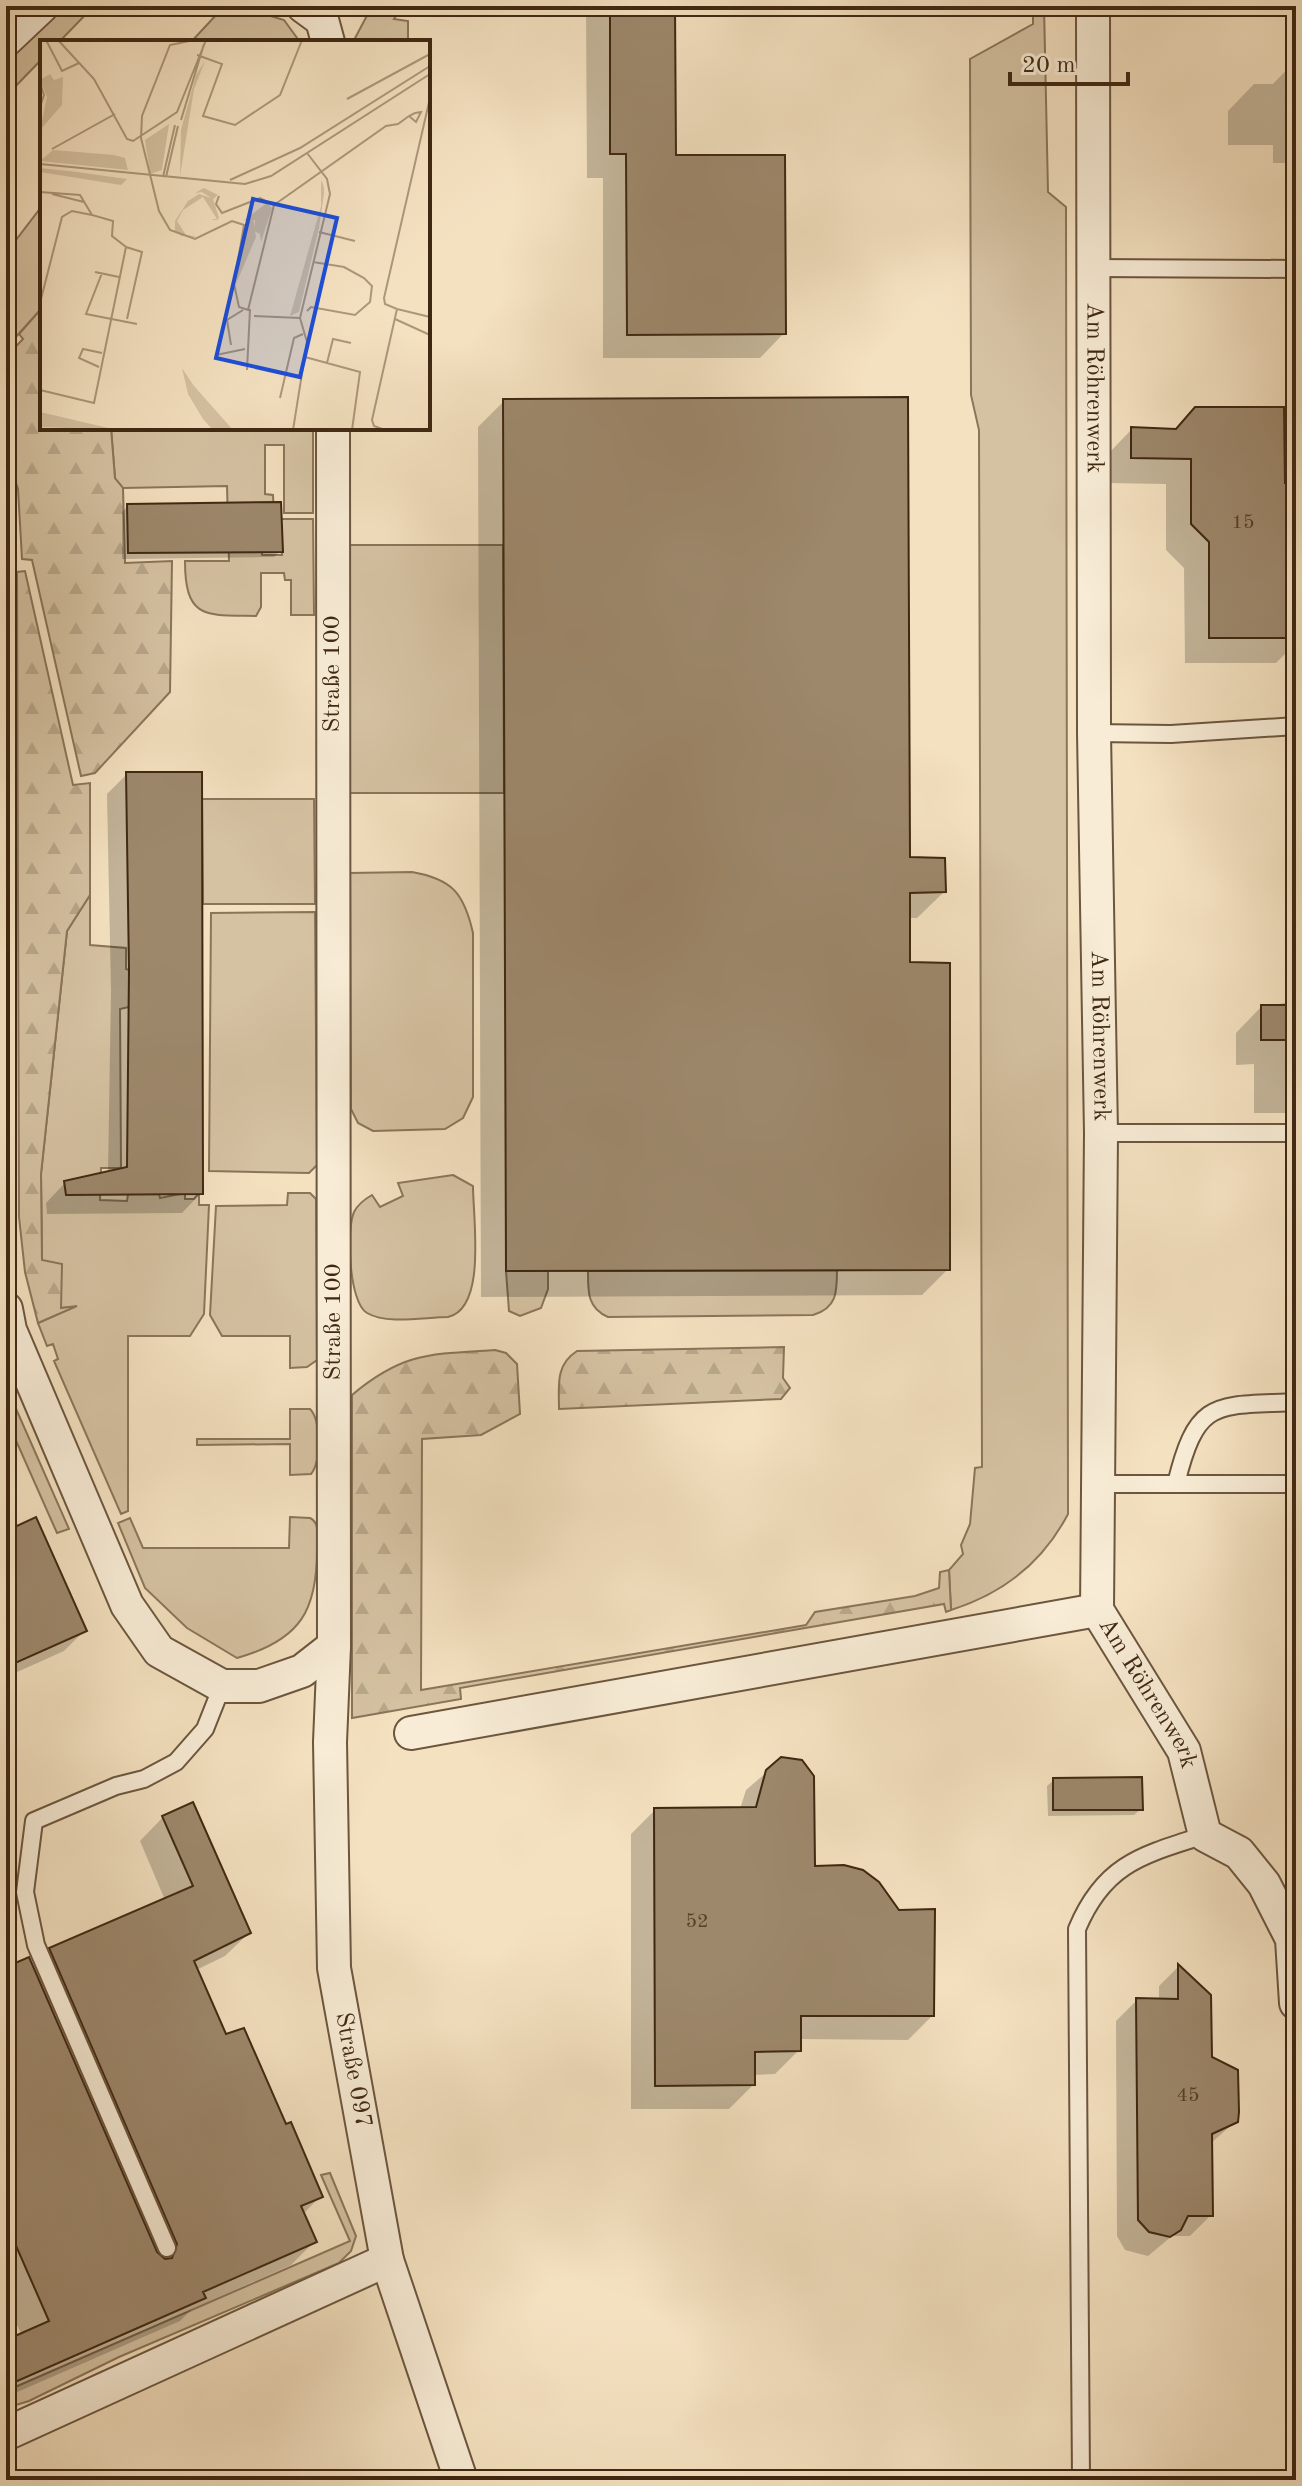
<svg xmlns="http://www.w3.org/2000/svg" width="1302" height="2486" viewBox="0 0 1302 2486" font-family="'Old Standard TT',serif">
	<style>
		.green { fill: #d5c2a2; stroke: #8a755a; stroke-width: 2 }
		.forest { fill: url(#forest-firs); stroke: #8a755a; stroke-width: 2 }
		.shadow { fill: #0003 }
		.building { fill: #9d886c; stroke: #3f2812; stroke-width: 2 }
		.lines { fill: none; stroke-linecap: round; stroke-linejoin: round }
		.lane-casing { stroke: #6c563e; stroke-width: 20 }
		.street-casing { stroke: #6c563e; stroke-width: 36 }
		.lane { stroke: #f8ecd6; stroke-width: 16 }
		.street { stroke: #f8ecd6; stroke-width: 32 }
		.labels { text-anchor: middle; dominant-baseline: central; stroke-width: 7; stroke-linejoin: round; paint-order: stroke }
		.number-label { font-size: 20px; fill: #564028 }
		.street-label { font-size: 24px; fill: #3f2812; stroke: #f8ecd6 }
		.inset-road { fill: none; stroke: #ac977a; stroke-width: 2 }
		.view { fill: #1d4ed8; fill-opacity: 0.15; stroke: #1d4ed8; stroke-width: 4 }
		.inset-edge { fill: none; stroke: #3f2812; stroke-width: 4 }
	</style>
	<defs>
		<pattern id="forest-firs" width="22" height="20" patternUnits="userSpaceOnUse" patternTransform="scale(2)"><rect width="22" height="20" fill="#d5c2a2"/><path d="M5 1l3.5 6h-7zM16 11l3.5 6h-7z" fill="#b8a78a"/></pattern>
	</defs>
	<rect width="100%" height="100%" fill="#f4e1c0"/>
	<filter id="stains"><feTurbulence type="fractalNoise" baseFrequency=".0025" numOctaves="4"/><feColorMatrix values="0 0 0 0 .2 0 0 0 0 .09 0 0 0 0 .02 0 0 0 .5 -.17"/></filter>
	<radialGradient id="worn" r=".72"><stop offset=".6" stop-color="#630" stop-opacity="0"/><stop offset="1" stop-color="#630" stop-opacity=".3"/></radialGradient>
	<path class="green" d="M 66,6 L 94,6 L 59,42 L 42,42 L 42,59 L 6,96 L 6,62 Z
		M 372,6 L 403,6 L 394,19 L 408,21 L 408,42 L 353,42 Z
		M 1033,6 L 1044,6 L 1048,192 L 1066,207 L 1068,1514 C 1043,1562 1002,1594 951,1610 L 949,1570 L 963,1554 L 961,1545 L 970,1524 L 975,1468 L 982,1467 L 979,430 L 971,395 L 970,59 L 1033,24 Z
		M 248,9 L 284,20 L 300,42 L 191,42 L 217,14 Z
		M 42,206 L 42,308 L 6,348 L 6,253 Z
		M 111,428 L 313,428 L 313,513 L 284,513 L 284,445 L 265,445 L 265,494 L 273,495 L 274,519 L 261,520 L 262,555 L 282,555 L 281,519 L 313,519 L 314,615 L 291,615 L 291,580 L 285,580 L 284,573 L 261,573 L 261,607 L 256,616 C 206,615 185,620 185,561 L 229,561 L 227,486 L 123,488 L 115,479 Z
		M 349,545 L 503,545 L 504,793 L 349,793 Z
		M 314,799 L 315,904 L 203,904 L 202,799 Z
		M 412,872 C 452,879 464,893 473,933 L 473,1097 L 463,1118 L 445,1129 L 373,1131 L 358,1123 L 351,1109 L 350,873 Z
		M 90,895 L 90,945 L 126,948 L 126,969 L 129,970 L 129,1007 L 120,1009 L 121,1168 L 101,1168 L 100,1200 L 127,1201 L 128,1194 L 159,1194 L 160,1198 L 185,1193 L 185,1199 L 194,1199 L 199,1193 L 199,1205 L 209,1205 L 204,1314 L 190,1336 L 128,1336 L 128,1511 L 121,1514 L 54,1361 L 58,1359 L 53,1344 L 47,1346 L 38,1323 L 73,1307 L 60,1308 L 42,1260 L 41,1174 L 67,931 Z
		M 315,912 L 317,1165 L 309,1173 L 209,1171 L 211,913 Z
		M 453,1175 L 473,1186 C 473,1219 487,1308 448,1317 C 425,1317 388,1325 367,1313 C 349,1303 346,1230 354,1212 C 358,1204 365,1199 372,1195 L 380,1207 L 403,1196 L 398,1183 Z
		M 288,1193 L 310,1193 L 316,1199 L 317,1360 L 307,1367 L 290,1368 L 290,1336 L 222,1336 L 210,1315 L 216,1206 L 287,1205 Z
		M 837,1270 C 837,1292 837,1308 813,1315 L 608,1317 C 587,1308 588,1291 588,1271 Z
		M 506,1271 L 548,1271 L 548,1289 L 541,1308 L 520,1316 L 509,1311 Z
		M 6,1386 L 69,1529 L 57,1533 L 6,1418 Z
		M 290,1409 L 310,1409 C 321,1420 321,1462 311,1474 L 290,1475 L 290,1444 L 197,1445 L 197,1439 L 290,1439 Z
		M 290,1517 L 310,1518 C 320,1523 317,1535 317,1545 C 318,1610 301,1640 237,1658 L 187,1628 L 145,1588 L 118,1523 L 130,1518 L 143,1548 L 289,1548 Z
		M 330,2173 L 356,2236 L 351,2251 L 339,2263 L 119,2357 L 29,2401 L 6,2408 L 6,2391 L 350,2241 L 321,2175 Z"/>
	<path class="forest" d="M 42,308 L 42,428 L 111,428 L 115,478 L 123,488 L 125,563 L 172,561 L 170,692 L 95,773 L 81,776 L 32,560 L 22,559 L 18,489 L 6,453 L 6,357 L 23,339 L 19,334 Z
		M 25,571 L 73,785 L 90,783 L 90,895 L 67,931 L 41,1174 L 42,1260 L 62,1264 L 61,1308 L 77,1306 L 38,1323 L 25,1272 L 19,1217 L 17,572 Z
		M 784,1347 L 783,1378 L 790,1388 L 781,1399 L 559,1409 C 559,1386 555,1365 577,1351 Z
		M 495,1350 L 506,1353 L 517,1364 L 520,1414 L 481,1435 L 422,1439 L 421,1690 L 806,1625 L 815,1612 L 915,1596 L 939,1588 L 940,1572 L 949,1570 L 951,1610 L 946,1612 L 944,1604 L 460,1688 L 461,1699 L 352,1718 L 352,1395 C 403,1352 431,1354 495,1350 Z"/>
	<path class="shadow" d="M 586,6 L 673,6 L 674,157 L 784,333 L 760,358 L 603,358 L 603,178 L 587,178 Z
		M 1296,60 L 1296,163 L 1273,163 L 1273,145 L 1228,145 L 1228,111 L 1254,84 L 1273,84 Z
		M 504,401 L 908,859 L 944,892 L 917,918 L 908,918 L 908,964 L 948,1269 L 922,1295 L 481,1297 L 478,427 Z
		M 1195,409 L 1283,467 L 1296,467 L 1296,643 L 1276,663 L 1185,663 L 1184,568 L 1166,550 L 1166,484 L 1107,483 L 1107,455 L 1132,429 L 1174,431 Z
		M 128,506 L 280,551 L 274,557 L 122,559 L 122,512 Z
		M 127,774 L 201,1193 L 182,1213 L 47,1214 L 46,1203 L 65,1183 L 108,1173 L 111,991 L 107,794 Z
		M 1296,1001 L 1296,1113 L 1254,1113 L 1254,1064 L 1236,1065 L 1236,1033 L 1261,1007 Z
		M 6,1533 L 84,1631 L 64,1651 L 6,1677 Z
		M 782,1759 L 813,1868 L 932,2016 L 908,2040 L 799,2039 L 799,2050 L 775,2074 L 753,2075 L 753,2085 L 729,2109 L 631,2109 L 631,1834 L 655,1810 L 740,1809 L 746,1790 Z
		M 1054,1780 L 1141,1809 L 1134,1815 L 1048,1816 L 1047,1786 Z
		M 163,1817 L 249,1933 L 225,1956 L 196,1970 L 225,2037 L 243,2030 L 321,2196 L 302,2215 L 314,2242 L 291,2265 L 192,2309 L 180,2321 L 6,2397 L 6,2342 L 22,2336 L 6,2300 L 6,1969 L 32,1968 L 50,1950 L 165,1900 L 140,1841 Z
		M 1178,1967 L 1236,2121 L 1210,2144 L 1211,2215 L 1190,2236 L 1172,2236 L 1148,2256 L 1125,2250 L 1117,2236 L 1116,2021 L 1137,2000 L 1159,2000 L 1159,1986 Z"/>
	<path class="building" d="M 610,6 L 675,6 L 676,155 L 785,155 L 786,334 L 627,335 L 626,154 L 610,154 Z
		M 908,397 L 910,857 L 945,858 L 946,892 L 910,893 L 910,962 L 950,963 L 950,1270 L 506,1271 L 503,399 Z
		M 1195,407 L 1284,407 L 1285,483 L 1296,483 L 1296,638 L 1209,638 L 1209,542 L 1191,524 L 1191,459 L 1131,458 L 1131,427 L 1176,429 Z
		M 281,502 L 283,552 L 128,553 L 127,504 Z
		M 126,772 L 202,772 L 203,1194 L 66,1195 L 64,1181 L 127,1167 L 129,970 Z
		M 1261,1005 L 1296,1005 L 1296,1040 L 1261,1040 Z
		M 36,1517 L 87,1631 L 13,1664 L 6,1647 L 6,1531 Z
		M 781,1757 L 802,1760 L 814,1776 L 815,1866 L 844,1865 L 863,1870 L 879,1882 L 899,1910 L 935,1909 L 934,2016 L 801,2016 L 801,2051 L 755,2052 L 755,2085 L 655,2086 L 654,1808 L 756,1807 L 766,1770 Z
		M 1142,1777 L 1143,1810 L 1053,1810 L 1053,1778 Z
		M 193,1802 L 251,1933 L 194,1961 L 226,2034 L 244,2028 L 286,2124 L 291,2122 L 323,2197 L 301,2206 L 317,2242 L 203,2292 L 206,2298 L 6,2386 L 6,2340 L 49,2321 L 6,2223 L 6,1967 L 29,1957 L 157,2252 L 165,2259 L 172,2258 L 177,2244 L 49,1948 L 193,1886 L 162,1816 Z
		M 1178,1964 L 1211,1995 L 1212,2057 L 1238,2070 L 1239,2112 L 1238,2122 L 1212,2134 L 1213,2216 L 1188,2216 L 1181,2230 L 1170,2237 L 1149,2232 L 1138,2220 L 1136,1998 L 1178,1999 Z"/>
	<g class="lines">
		<g class="lane-casing">
			<path id="lane" d="M 1092,268 L 1296,269
				M 1094,733 L 1171,734 L 1296,726
				M 1101,1133 L 1296,1133
				M 1098,1484 L 1296,1484
				M 1176,1484 C 1197,1397 1216,1406 1296,1402
				M 167,2248 L 36,1945 L 25,1892 L 34,1821 L 116,1786 L 144,1779 L 176,1762 L 205,1729 L 222,1686
				M 1081,2480 L 1077,1929 C 1104,1864 1142,1855 1205,1835"/>
		</g>
		<g class="street-casing">
			<g id="street">
				<path d="M 303,6 L 322,20 L 328,42"/>
				<path id="s1" d="M 1093,6 L 1094,733 L 1101,1133 L 1097,1610 L 1184,1751 L 1205,1835 L 1239,1853 L 1264,1884 L 1292,1939 L 1296,2003"/>
				<path d="M 6,40 L 42,6"/>
				<path d="M 6,1309 L 10,1330 L 127,1605 L 159,1651 L 222,1686 L 259,1686 L 302,1671 L 334,1646 L 333,428"/>
				<path id="s2" d="M 334,1646 L 330,1742 L 334,1968 L 387,2260 L 461,2480"/>
				<path d="M 411,1733 L 1097,1610"/>
				<path d="M 6,2434 L 387,2260"/>
			</g>
		</g>
		<use href="#lane" class="lane"/>
		<use href="#street" class="street"/>
	</g>
	<g class="labels">
		<g class="number-label">
			<text x="1243" y="523">15</text>
			<text x="697" y="1922">52</text>
			<text x="1188" y="2096">45</text>
		</g>
		<g class="street-label">
			<text stroke="none"><textPath href="#s1" startOffset="382">Am Röhrenwerk</textPath></text>
			<text transform="translate(333 674) rotate(-90)">Straße 100</text>
			<text stroke="none"><textPath href="#s1" startOffset="1030">Am Röhrenwerk</textPath></text>
			<text transform="translate(334 1322) rotate(-90)">Straße 100</text>
			<text stroke="none"><textPath href="#s1" startOffset="1702">Am Röhrenwerk</textPath></text>
			<text stroke="none"><textPath href="#s2" startOffset="426">Straße 097</textPath></text>
		</g>
	</g>
	<g transform="translate(40 40)">
		<rect width="390" height="390" fill="#f4e1c0"/>
		<path d="M 165,21 L 154,49 L 140,136 L 141,90 L 156,35 ZM 0,128 L 37,132 L 87,139 L 81,145 L 0,132 ZM 281,140 L 283,144 L 284,148 L 284,154 L 279,188 L 259,272 L 250,276 L 281,166 ZM 164,148 L 178,155 L 173,159 L 179,178 L 177,180 L 174,180 L 172,179 L 177,179 L 163,157 L 143,170 L 137,181 L 146,195 L 154,196 L 152,192 L 155,197 L 142,196 L 135,192 L 135,181 L 148,161 L 159,154 L 171,158 L 162,152 L 155,153 ZM 227,163 L 232,168 L 221,202 L 220,194 L 214,191 L 215,180 L 204,180 ZM 0,372 L 64,387 L 78,390 L 0,387 Z" fill="#d5c2a2"/>
		<path d="M 10,34 L 14,40 L 23,37 L 22,65 L 0,90 L 7,57 L 0,40 ZM 129,84 L 122,130 L 110,134 L 105,100 ZM 13,110 L 74,115 L 85,118 L 88,130 L 0,121 ZM 213,178 L 216,197 L 196,244 L 205,184 ZM 142,328 L 154,346 L 193,390 L 173,390 L 163,379 L 148,354 Z" fill="#d5c2a2"/>
		<path class="inset-road" d="M 6,0 L 22,31 L 39,23M 18,0 L 54,39 L 87,99 L 93,101 L 137,72 L 166,0M 154,0 L 130,5 L 102,76 L 101,98 L 119,171 L 130,190 L 155,199 L 192,181 L 204,185 L 194,244 L 199,267 L 208,270 L 234,165 L 220,158 L 182,173 L 176,164 L 179,156M 157,15 L 182,24 L 163,76 L 195,85 L 240,55 L 262,0M 0,43 L 4,55 L 0,67M 307,59 L 390,14M 141,80 L 164,4M 12,109 L 75,74M 0,124 L 205,144 L 231,136 L 390,34M 123,137 L 135,85M 126,137 L 138,86M 190,140 L 260,108 L 390,26M 0,152 L 40,155 L 52,175 L 73,181 L 72,196 L 86,207 L 54,363 L 0,350M 12,154 L 44,162M 234,165 L 346,86 L 358,84 L 369,76 L 375,73 L 381,72 L 376,82 L 369,76M 279,192 L 315,201M 86,207 L 102,212 L 87,279M 55,232 L 79,237M 62,233 L 46,274 L 97,284M 0,263 L 22,177 L 32,171 L 52,175M 357,269 L 345,264 L 344,258 L 390,58M 267,271 L 271,267 L 315,275 L 330,262 L 332,246 L 324,238 L 304,227 L 273,222M 214,276 L 260,278M 355,279 L 390,295M 191,305 L 187,280 L 203,270M 176,315 L 205,309M 265,317 L 320,332 L 312,390M 287,323 L 293,299 L 311,303M 59,327 L 39,318 L 43,309 L 62,313M 207,330 L 210,269M 240,358 L 254,298 L 263,294M 253,390 L 267,302 L 260,278 L 290,154 L 287,139 L 267,113M 345,390 L 334,386 L 332,380 L 357,269 L 390,277"/>
		<path class="view" d="M 213,159 L 297,178 L 260,337 L 176,318 Z"/>
		<rect width="390" height="390" class="inset-edge"/>
	</g>
	<rect width="1302" height="2486" fill="none" stroke="#f4e1c0" stroke-width="32"/>
	<rect x="8" y="8" width="1286" height="2470" fill="none" stroke="#3f2812" stroke-width="4"/>
	<rect x="16" y="16" width="1270" height="2454" fill="none" stroke="#3f2812" stroke-width="2"/>
	<path d="M1010 72v12h118v-12" fill="none" stroke="#3f2812" stroke-width="4"/>
	<text x="1022" y="72" font-size="24" fill="#3f2812" stroke="#f8ecd6" stroke-width="6" paint-order="stroke">20 m</text>
	<rect width="100%" height="100%" filter="url(#stains)"/>
	<rect width="100%" height="100%" fill="url(#worn)"/>
</svg>
